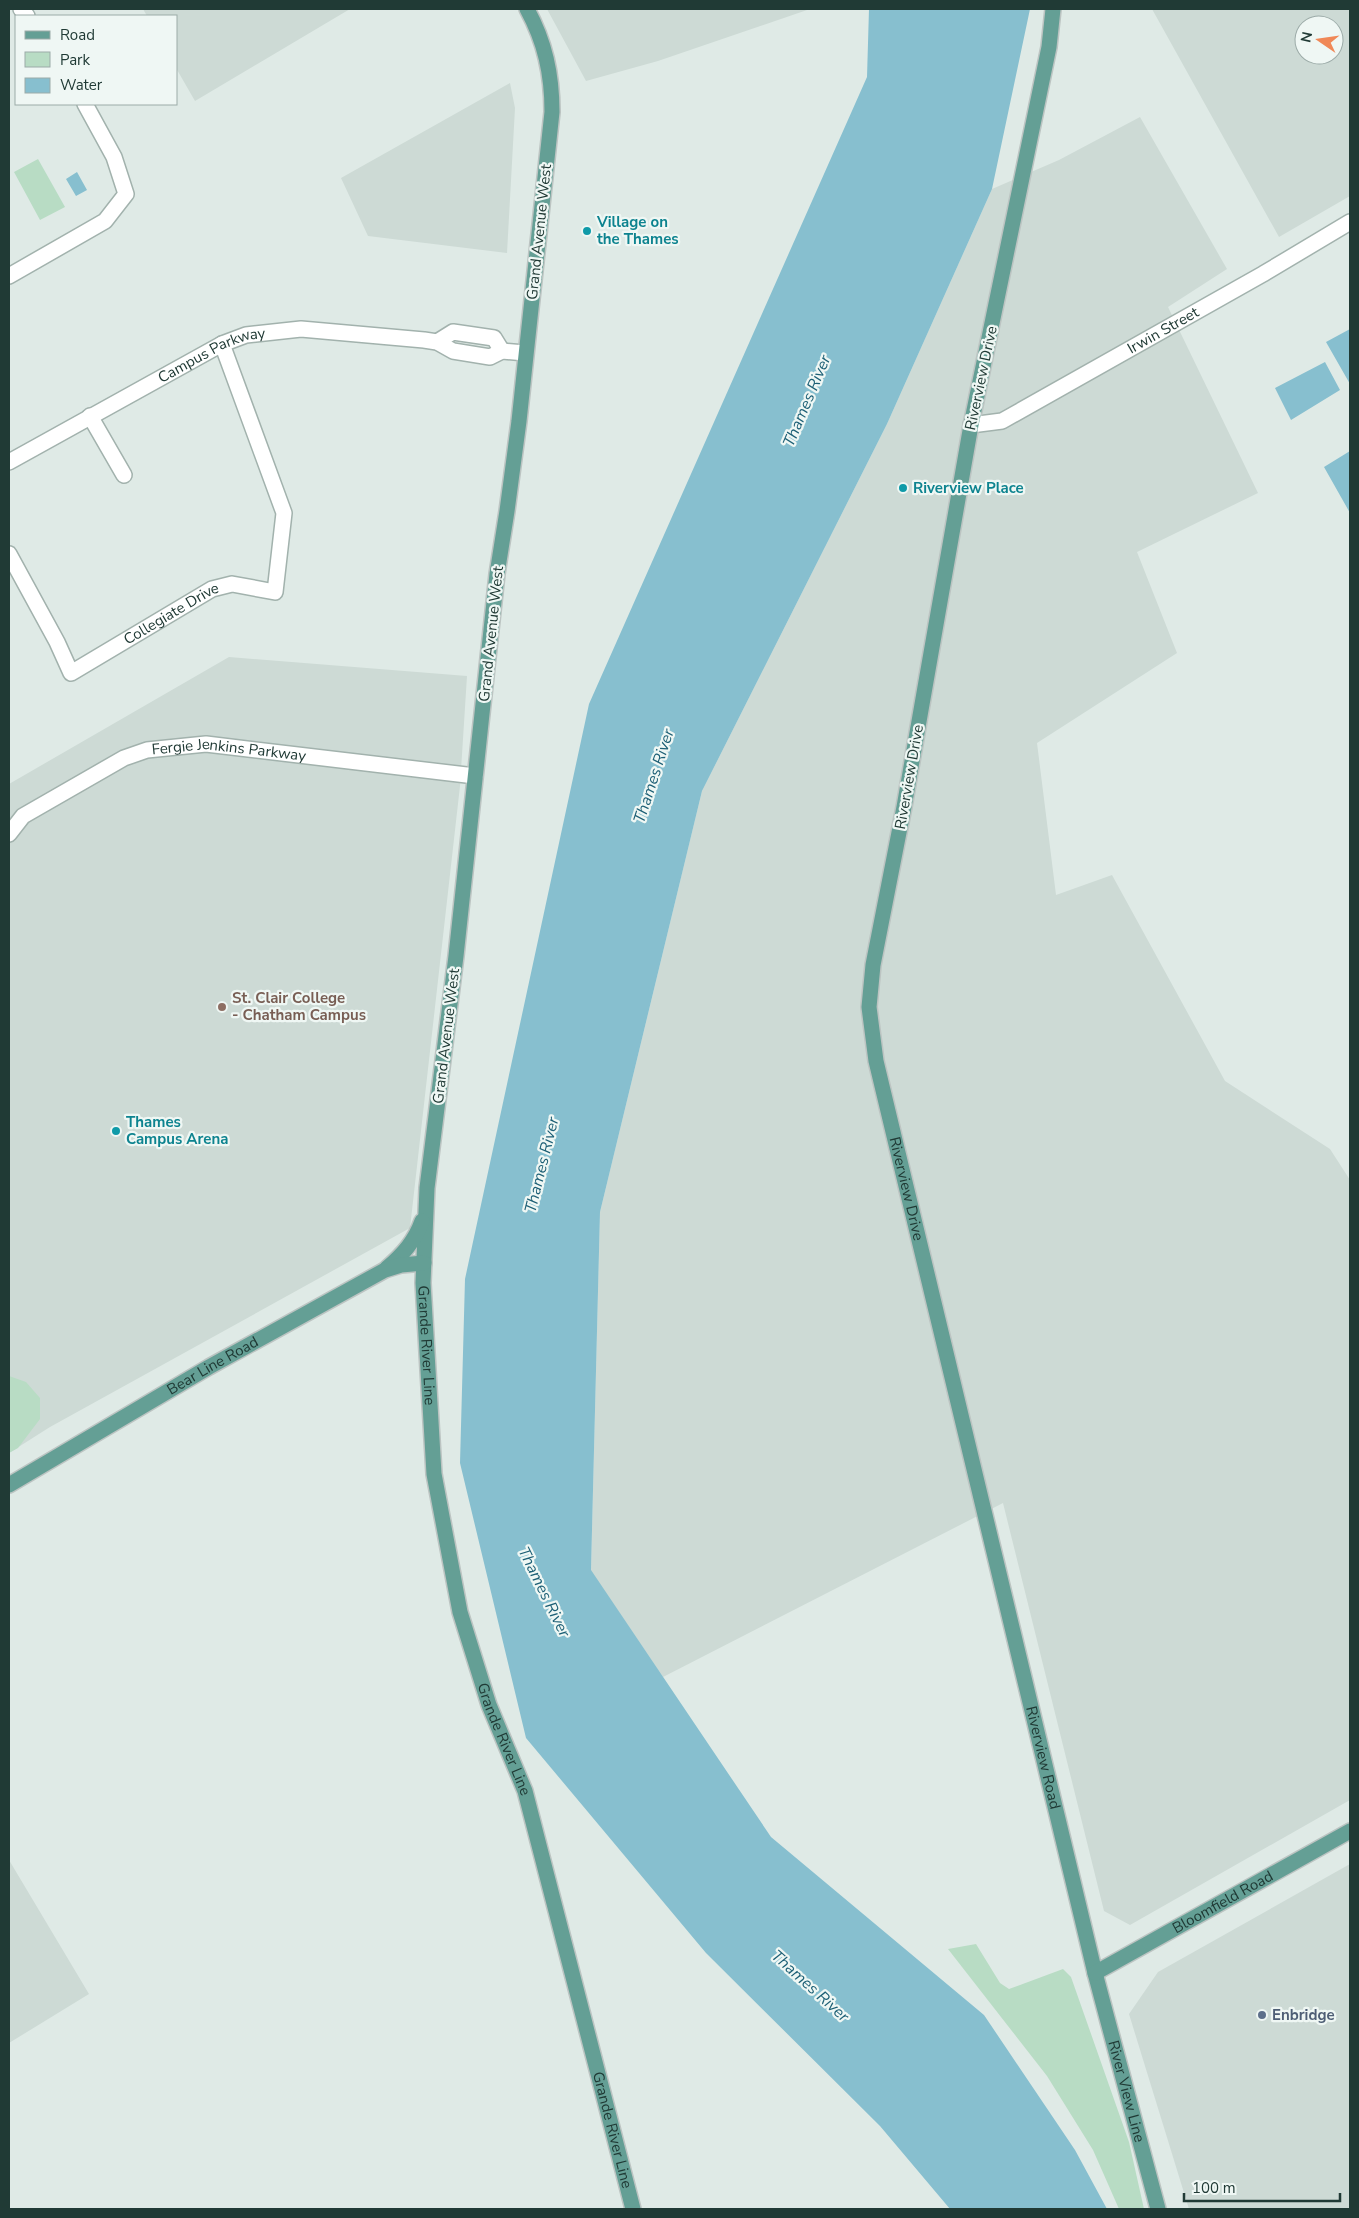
<svg xmlns="http://www.w3.org/2000/svg" width="1359" height="2218" viewBox="0 0 1359 2218" font-family="'Nunito Sans',sans-serif">
	<style>
		.built { fill: #cddad5; fill-rule: evenodd }
		.green { fill: #b8dcc4 }
		.water { fill: #87bfcf }
		.lines { fill: none; stroke-linecap: round; stroke-linejoin: round }
		.minor-casing { stroke: #a2b2ad; stroke-width: 18 }
		.major-casing { stroke: #bcc4c2; stroke-width: 18 }
		.minor { stroke: #fff; stroke-width: 15 }
		.major { stroke: #649f95; stroke-width: 15 }
		.culture-dot { fill: #0f9aa8; stroke: #eff7f4; stroke-width: 2 }
		.education-dot { fill: #8d6e63; stroke: #eff7f4; stroke-width: 2 }
		.service-dot { fill: #5c6f8a; stroke: #eff7f4; stroke-width: 2 }
		.labels { text-anchor: middle; dominant-baseline: central; stroke-width: 4.5; stroke-linejoin: round; paint-order: stroke }
		.culture-label { font-size: 15px; font-weight: bold; fill: #0d838f; stroke: #eff7f4; text-anchor: start }
		.street-label { font-size: 15px; fill: #203a35; stroke: #eff7f4 }
		.education-label { font-size: 15px; font-weight: bold; fill: #785e54; stroke: #eff7f4; text-anchor: start }
		.service-label { font-size: 15px; font-weight: bold; fill: #4e5e75; stroke: #eff7f4; text-anchor: start }
		.water-label { font-size: 16px; font-style: italic; fill: #1c5f75; stroke: #eff7f4 }
	</style>
	<rect width="100%" height="100%" fill="#dfeae6"/>
	<path class="built" d="M 143,9 L 350,9 L 195,101 L 176,68 L 176,16 L 147,16 Z
		M 547,9 L 810,9 L 658,61 L 586,81 Z
		M 1152,9 L 1350,9 L 1350,196 L 1279,237 ZM 1304,25 L 1334,25 L 1334,55 L 1304,55 Z
		M 510,83 L 515,108 L 507,253 L 368,236 L 341,178 Z
		M 1140,117 L 1227,269 L 1168,307 L 1258,493 L 1137,552 L 1177,653 L 1037,743 L 1056,895 L 1112,875 L 1225,1081 L 1330,1149 L 1350,1180 L 1350,1800 L 1130,1925 L 1104,1911 L 1003,1503 L 663,1677 L 591,1571 L 600,1212 L 702,791 L 887,424 L 992,189 L 1059,160 Z
		M 229,657 L 467,676 L 460,786 L 410,1228 L 50,1427 L 9,1453 L 9,784 Z
		M 9,1860 L 89,1994 L 9,2043 Z
		M 1350,1864 L 1350,2209 L 1189,2209 L 1129,2014 L 1158,1972 Z"/>
	<path class="green" d="M 38,159 L 65,207 L 40,220 L 14,172 Z
		M 9,1376 L 26,1382 L 40,1398 L 40,1419 L 18,1448 L 9,1453 Z
		M 976,1944 L 1000,1983 L 1009,1989 L 1063,1969 L 1071,1977 L 1129,2142 L 1144,2209 L 1119,2209 L 1093,2150 L 1047,2076 L 948,1949 Z"/>
	<path class="water" d="M 869,9 L 1030,9 L 992,189 L 887,424 L 702,791 L 600,1212 L 591,1570 L 771,1837 L 984,2015 L 1075,2150 L 1107,2209 L 950,2209 L 880,2126 L 706,1953 L 526,1738 L 460,1463 L 465,1279 L 589,704 L 867,77 Z
		M 77,172 L 87,190 L 76,196 L 66,179 Z
		M 1350,329 L 1350,384 L 1326,342 Z
		M 1325,362 L 1340,390 L 1291,420 L 1275,388 Z
		M 1350,451 L 1350,513 L 1324,467 Z"/>
	<g class="lines">
		<g class="minor-casing">
			<g id="minor">
				<path d="M 21,9 L 27,16"/>
				<path d="M 9,276 L 105,221 L 126,194 L 114,157 L 85,104"/>
				<path d="M 437,342 L 453,332 L 494,338 L 502,351"/>
				<path d="M 90,416 L 124,475"/>
				<path id="s1" d="M 971,425 L 1002,421 L 1263,274 L 1350,222"/>
				<path id="s2" d="M 9,462 L 222,344 L 246,335 L 301,329 L 424,340 L 437,342 L 453,351 L 490,357 L 502,351 L 525,353"/>
				<path id="s3" d="M 9,554 L 57,642 L 71,673 L 212,589 L 232,584 L 275,592 L 284,513 L 222,344"/>
				<path id="s4" d="M 9,834 L 23,816 L 124,758 L 147,750 L 206,744 L 475,776"/>
			</g>
		</g>
		<g class="major-casing">
			<g id="major">
				<path id="s5" d="M 527,9 C 545,42 552,74 552,112 L 519,421 L 507,511 L 497,574 L 456,956 L 427,1188 L 423,1283 L 434,1474 L 460,1612 L 489,1705 L 525,1791 L 633,2209"/>
				<path id="s6" d="M 1053,9 L 1049,47 L 971,425 L 904,807 L 873,965 L 869,1007 L 876,1061 L 1095,1973 L 1158,2209"/>
				<path d="M 387,1268 C 403,1254 415,1241 422,1221"/>
				<path id="s7" d="M 9,1485 L 209,1367 L 385,1270 L 401,1265 L 424,1263"/>
				<path id="s8" d="M 1095,1973 L 1350,1831"/>
			</g>
		</g>
		<use href="#minor" class="minor"/>
		<use href="#major" class="major"/>
	</g>
	<g class="culture-dot">
		<circle cx="587" cy="231" r="5"/>
		<circle cx="903" cy="488" r="5"/>
		<circle cx="116" cy="1131" r="5"/>
	</g>
	<circle class="education-dot" cx="222" cy="1007" r="5"/>
	<circle class="service-dot" cx="1262" cy="2015" r="5"/>
	<g class="labels">
		<g class="culture-label">
			<text x="597" y="222">Village on<tspan x="597" dy="17">the Thames</tspan></text>
			<text x="913" y="488">Riverview Place</text>
			<text x="126" y="1122">Thames<tspan x="126" dy="17">Campus Arena</tspan></text>
		</g>
		<g class="street-label">
			<text transform="translate(539 232) rotate(-84)">Grand Avenue West</text>
			<text stroke="none"><textPath href="#s1" startOffset="216">Irwin Street</textPath></text>
			<text stroke="none"><textPath href="#s2" startOffset="230">Campus Parkway</textPath></text>
			<text transform="translate(981 378) rotate(-78)">Riverview Drive</text>
			<text stroke="none"><textPath href="#s3" startOffset="251">Collegiate Drive</textPath></text>
			<text transform="translate(491 634) rotate(-84)">Grand Avenue West</text>
			<text stroke="none"><textPath href="#s4" startOffset="246">Fergie Jenkins Parkway</textPath></text>
			<text transform="translate(909 777) rotate(-80)">Riverview Drive</text>
			<text transform="translate(446 1036) rotate(-83)">Grand Avenue West</text>
			<text stroke="none"><textPath href="#s6" startOffset="1201">Riverview Drive</textPath></text>
			<text stroke="none"><textPath href="#s5" startOffset="1348">Grande River Line</textPath></text>
			<text stroke="none"><textPath href="#s7" startOffset="236">Bear Line Road</textPath></text>
			<text stroke="none"><textPath href="#s5" startOffset="1752">Grande River Line</textPath></text>
			<text stroke="none"><textPath href="#s6" startOffset="1786">Riverview Road</textPath></text>
			<text stroke="none"><textPath href="#s8" startOffset="146">Bloomfield Road</textPath></text>
			<text stroke="none"><textPath href="#s6" startOffset="2130">River View Line</textPath></text>
			<text stroke="none"><textPath href="#s5" startOffset="2158">Grande River Line</textPath></text>
		</g>
		<g class="education-label">
			<text x="232" y="998">St. Clair College<tspan x="232" dy="17">- Chatham Campus</tspan></text>
		</g>
		<g class="service-label">
			<text x="1272" y="2015">Enbridge</text>
		</g>
		<g class="water-label">
			<text transform="translate(807 401) rotate(-67)">Thames River</text>
			<text transform="translate(654 776) rotate(-72)">Thames River</text>
			<text transform="translate(542 1165) rotate(-76)">Thames River</text>
			<text transform="translate(544 1592) rotate(64)">Thames River</text>
			<text transform="translate(810 1986) rotate(42)">Thames River</text>
		</g>
	</g>
	<rect width="1359" height="2218" fill="none" stroke="#203a35" stroke-width="20"/>
	<rect x="15" y="15" width="162" height="90" fill="#eff7f4" stroke="#9caba8"/>
	<rect x="25" y="31" width="25" height="8" fill="#649f95" stroke="#9caba8"/>
	<text x="60" y="40" font-size="15" fill="#203a35">Road</text>
	<rect x="25" y="52" width="25" height="15" fill="#b8dcc4" stroke="#9caba8"/>
	<text x="60" y="65" font-size="15" fill="#203a35">Park</text>
	<rect x="25" y="78" width="25" height="15" fill="#87bfcf" stroke="#9caba8"/>
	<text x="60" y="90" font-size="15" fill="#203a35">Water</text>
	<g transform="translate(1319 40) rotate(283)"><circle r="24" fill="#eff7f4" stroke="#9caba8"/>
	<path d="M0-4L9 19L0 12L-9 19Z" fill="#f08857"/>
	<text y="-8" font-size="14" font-weight="bold" text-anchor="middle" fill="#203a35">N</text>
	</g>
	<path d="M1184 2193v8h156v-8" fill="none" stroke="#203a35" stroke-width="2.5"/>
	<text x="1192" y="2193" font-size="15" fill="#203a35" stroke="#eff7f4" stroke-width="4" paint-order="stroke">100 m</text>
</svg>
